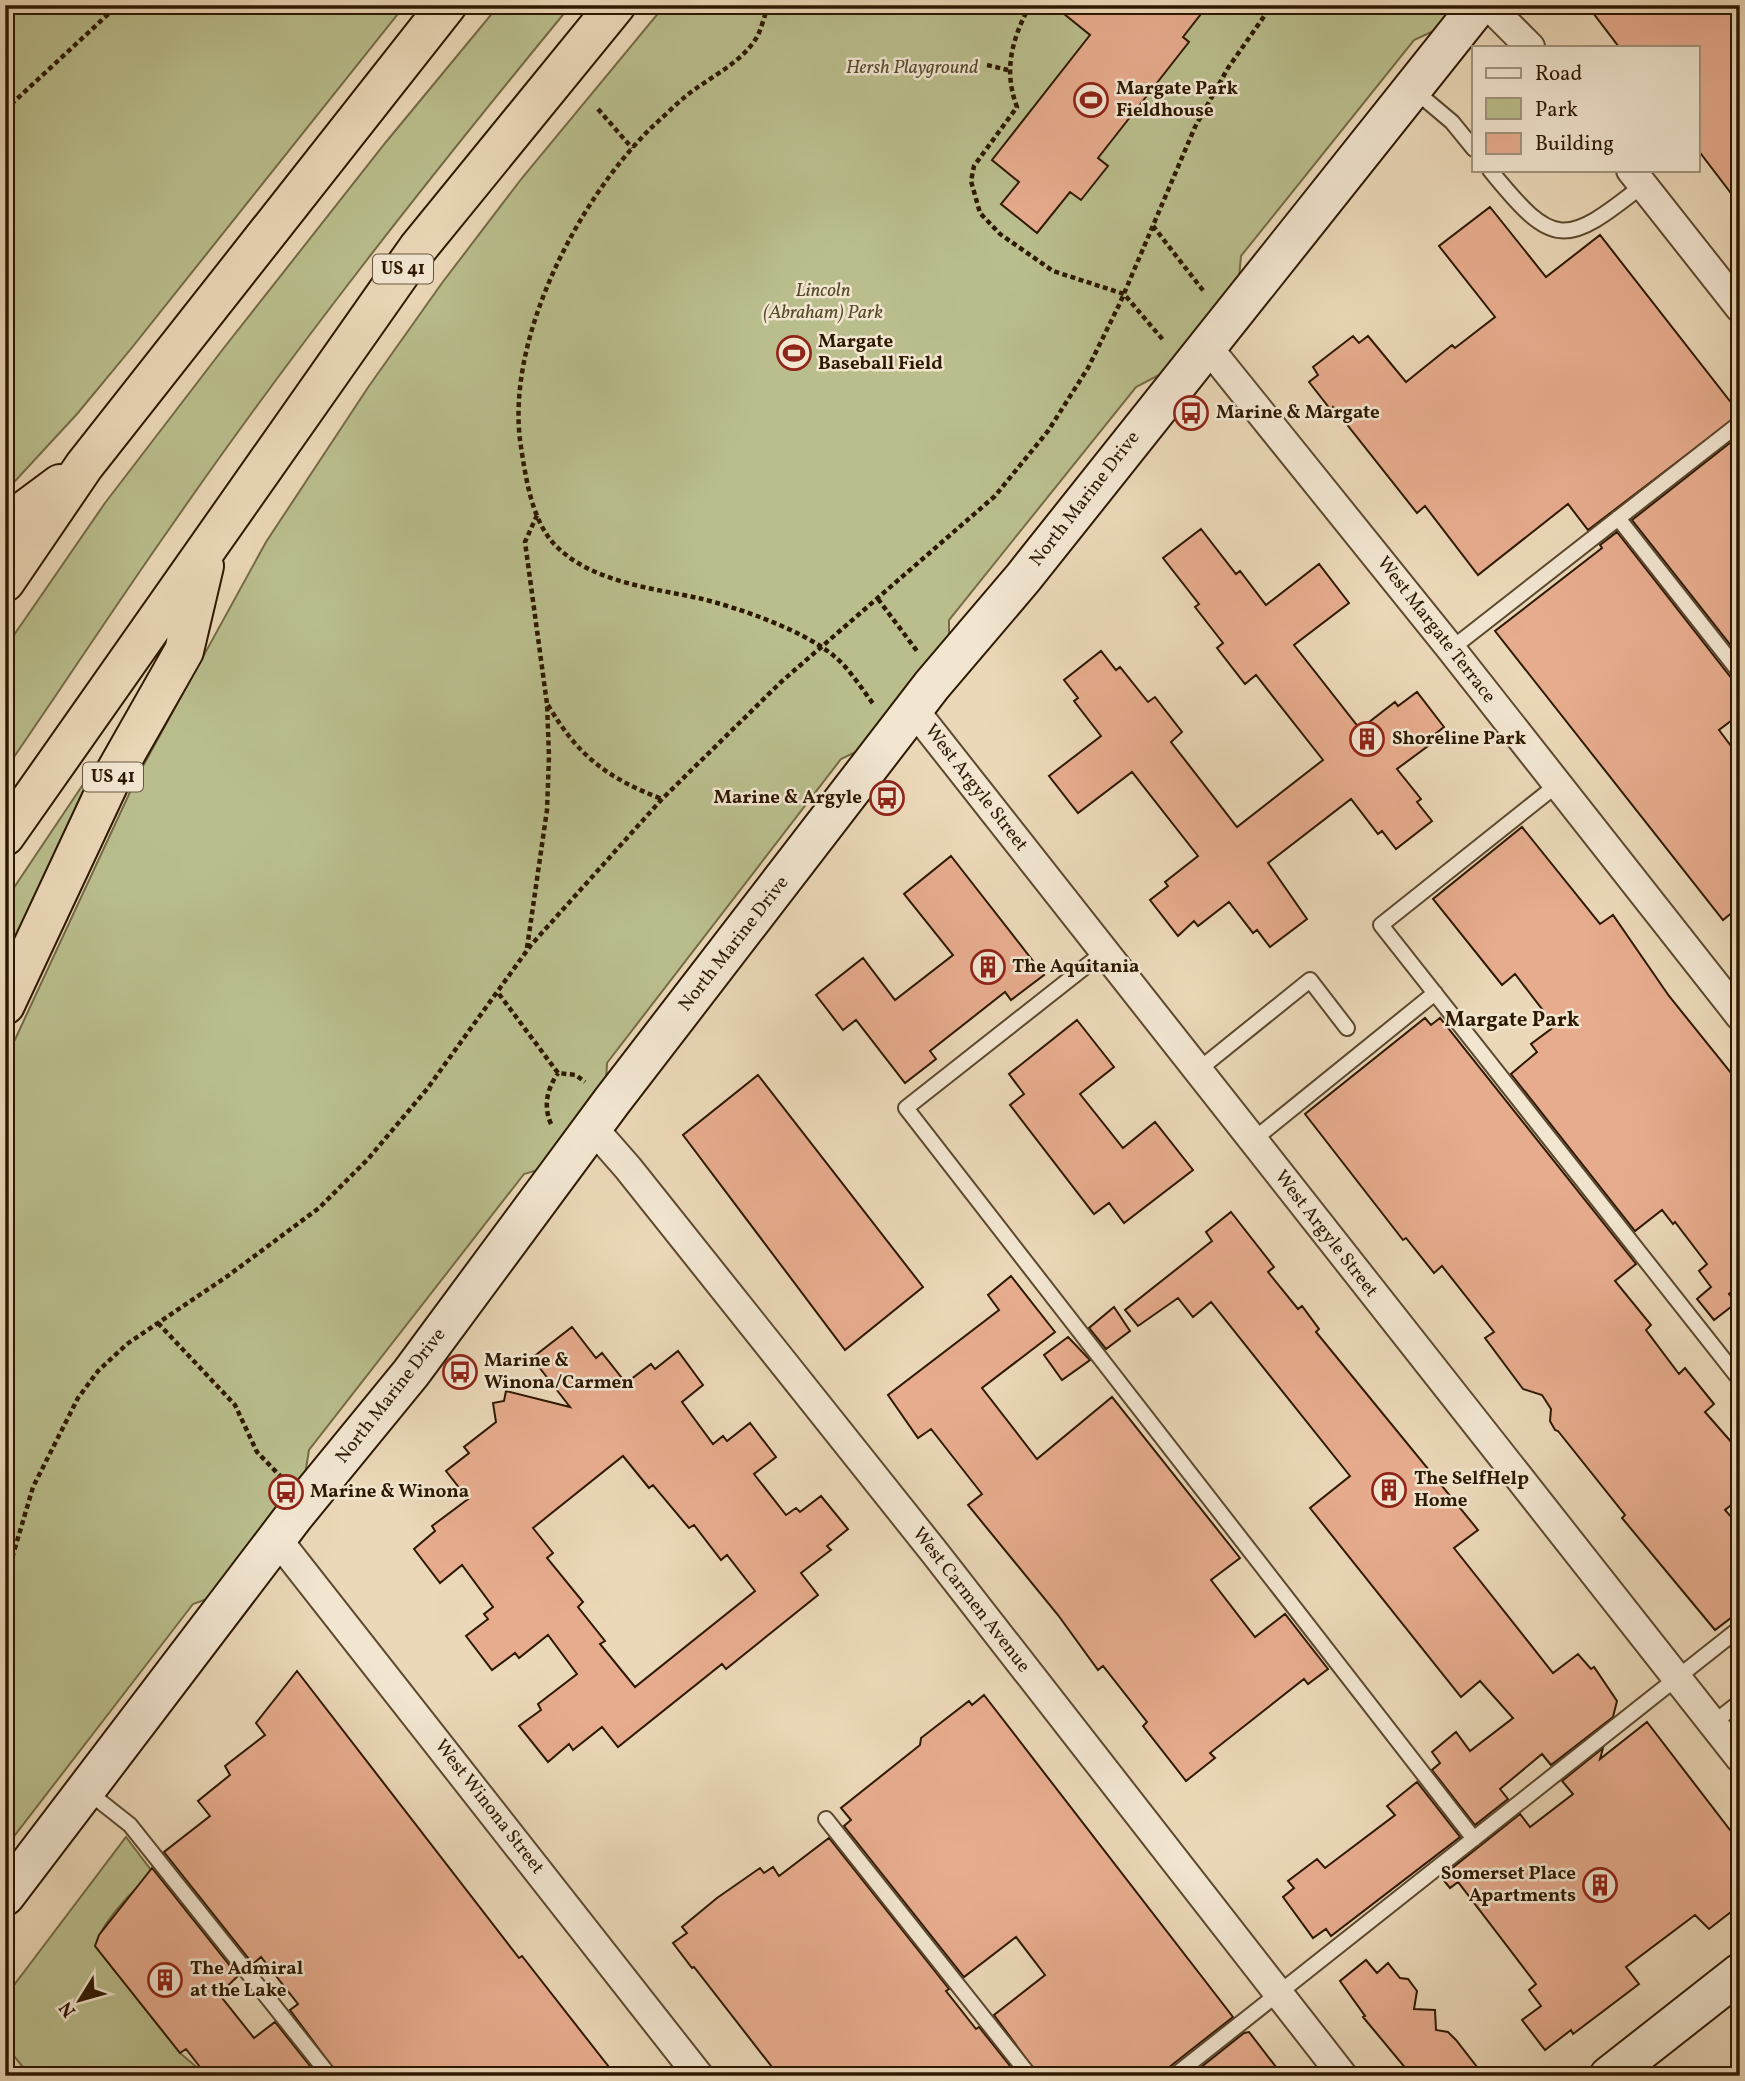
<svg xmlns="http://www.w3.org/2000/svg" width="1745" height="2081" viewBox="0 0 1745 2081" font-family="Vollkorn,serif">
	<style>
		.green { fill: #babe8d; stroke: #746b46; stroke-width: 2 }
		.building { fill: #e7ac8e; stroke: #2d1800; stroke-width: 2; fill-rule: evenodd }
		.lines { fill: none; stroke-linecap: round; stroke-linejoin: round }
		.lane-casing { stroke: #5c482e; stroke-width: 18 }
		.street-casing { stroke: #5c482e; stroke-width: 32 }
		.secondary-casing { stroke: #2d1800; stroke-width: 42 }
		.highway-casing { stroke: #2d1800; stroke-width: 42 }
		.path { stroke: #2d1800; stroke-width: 4.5; stroke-dasharray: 5 3.5; stroke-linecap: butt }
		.lane { stroke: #f2e6d1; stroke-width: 14 }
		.street { stroke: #f2e6d1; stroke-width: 28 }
		.secondary { stroke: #f2e6d1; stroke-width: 38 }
		.highway { stroke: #ebd8b8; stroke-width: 38 }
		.labels { text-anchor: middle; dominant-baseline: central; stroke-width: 5; stroke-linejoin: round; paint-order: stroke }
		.shield { fill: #f2e6d1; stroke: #68563f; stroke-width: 2 }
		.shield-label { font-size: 18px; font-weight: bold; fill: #2d1800 }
		.park-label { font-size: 19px; font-style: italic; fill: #574a2a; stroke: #f2e6d1 }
		.poi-label { font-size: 19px; font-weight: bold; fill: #2d1800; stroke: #f2e6d1; text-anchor: start }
		.street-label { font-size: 19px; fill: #2d1800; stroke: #f2e6d1 }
		.neighbourhood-label { font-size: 21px; font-weight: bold; fill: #2d1800; stroke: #f2e6d1 }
	</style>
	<rect width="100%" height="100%" fill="#ebd8b8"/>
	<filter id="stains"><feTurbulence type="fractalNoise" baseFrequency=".00286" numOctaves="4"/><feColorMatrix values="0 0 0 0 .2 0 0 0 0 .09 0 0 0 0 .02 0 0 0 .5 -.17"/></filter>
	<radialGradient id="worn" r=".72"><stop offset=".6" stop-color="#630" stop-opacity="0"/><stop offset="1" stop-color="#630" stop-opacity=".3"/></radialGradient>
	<path class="green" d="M 5,5 L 405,5 L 130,350 L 77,414 L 5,492 Z
		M 499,5 L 571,5 C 432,174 296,346 172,525 C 115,606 61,689 5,770 L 5,648 L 105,503 L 223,349 L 386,142 Z
		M 665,5 L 1457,5 L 1438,29 L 1414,40 L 1241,256 L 1239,278 L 1161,374 L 1136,387 L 949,620 L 949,638 L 860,750 L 841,759 L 607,1063 L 606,1083 L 538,1170 L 524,1174 L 309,1450 L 305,1475 L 210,1598 L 193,1604 L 5,1848 L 5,1061 L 137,777 L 266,542 L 369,386 L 442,283 L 522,178 Z
		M 92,771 L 96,773 L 5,969 L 5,901 Z
		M 126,1837 L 154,1874 C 138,1883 94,1930 97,1948 L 180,2053 L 207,2076 L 30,2076 L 5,2045 L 5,1997 Z"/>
	<path class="building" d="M 1053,5 L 1208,5 L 1183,37 L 1189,42 L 1098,158 L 1108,166 L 1081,200 L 1070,192 L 1037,233 L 1001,204 L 1019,182 L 992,160 L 1090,35 Z
		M 1587,5 L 1740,5 L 1740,205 L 1698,150 L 1698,47 L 1619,47 Z
		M 1490,207 L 1546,277 L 1600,235 L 1740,414 L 1588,530 L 1568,504 L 1478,575 L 1425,506 L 1417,513 L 1333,407 L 1331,410 L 1309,382 L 1318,375 L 1313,367 L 1353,336 L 1359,343 L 1368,336 L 1406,382 L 1452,345 L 1455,348 L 1495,317 L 1439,246 Z
		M 1740,435 L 1740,657 L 1632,520 Z
		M 1201,529 L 1236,574 L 1240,571 L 1266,605 L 1319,564 L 1349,603 L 1294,645 L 1360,729 L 1395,702 L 1398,706 L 1417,692 L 1444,727 L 1425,742 L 1428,746 L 1397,769 L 1421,799 L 1417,802 L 1432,821 L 1396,849 L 1382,831 L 1378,834 L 1351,799 L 1268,863 L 1307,919 L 1270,947 L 1257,930 L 1253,933 L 1229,902 L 1198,926 L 1194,921 L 1178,936 L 1150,900 L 1168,886 L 1165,882 L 1198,856 L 1132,772 L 1078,813 L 1049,776 L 1101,736 L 1074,701 L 1078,698 L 1064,680 L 1101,651 L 1116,670 L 1120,667 L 1148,702 L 1155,697 L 1182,732 L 1171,742 L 1237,827 L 1323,760 L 1256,675 L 1245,684 L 1217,648 L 1223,643 L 1195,607 L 1199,604 L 1163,558 Z
		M 1617,532 L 1732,679 L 1740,682 L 1740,714 L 1719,730 L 1740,758 L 1740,906 L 1723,920 L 1495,631 L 1602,548 L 1600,545 Z
		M 1522,827 L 1600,924 L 1613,915 L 1669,996 L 1740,1084 L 1740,1285 L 1729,1294 L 1736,1303 L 1714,1320 L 1697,1299 L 1711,1287 L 1699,1271 L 1707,1264 L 1675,1222 L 1673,1224 L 1662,1210 L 1635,1231 L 1511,1074 L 1537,1052 L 1531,1044 L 1555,1026 L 1515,974 L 1502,985 L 1433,899 Z
		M 951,856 L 1044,975 L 1011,1000 L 1005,992 L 930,1051 L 936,1059 L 905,1083 L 856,1020 L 843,1030 L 816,995 L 863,958 L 895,1000 L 953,955 L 904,894 Z
		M 1425,1018 L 1431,1025 L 1440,1018 L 1636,1264 L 1615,1281 L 1651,1325 L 1646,1330 L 1679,1374 L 1685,1368 L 1714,1404 L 1705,1412 L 1740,1452 L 1740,1498 L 1725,1510 L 1740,1527 L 1740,1611 L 1715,1630 L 1622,1518 L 1625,1515 L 1558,1431 L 1555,1430 L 1550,1421 L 1551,1409 L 1542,1395 L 1523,1389 L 1485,1338 L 1494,1332 L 1442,1266 L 1434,1273 L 1406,1238 L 1403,1240 L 1305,1114 Z
		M 1077,1020 L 1114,1067 L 1080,1094 L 1123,1148 L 1155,1122 L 1193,1170 L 1124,1223 L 1109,1203 L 1094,1214 L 1010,1105 L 1024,1094 L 1009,1074 Z
		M 758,1075 L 923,1287 L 845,1350 L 683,1135 Z
		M 1231,1212 L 1274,1267 L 1268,1272 L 1298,1309 L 1302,1306 L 1319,1329 L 1316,1332 L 1478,1530 L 1454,1548 L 1553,1673 L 1578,1654 L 1591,1669 L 1594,1667 L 1617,1701 L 1613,1717 L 1551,1765 L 1542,1754 L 1500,1789 L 1508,1799 L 1475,1825 L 1432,1770 L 1440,1763 L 1432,1752 L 1456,1732 L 1470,1751 L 1513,1718 L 1480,1681 L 1461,1697 L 1310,1508 L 1350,1476 L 1211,1302 L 1193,1317 L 1178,1298 L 1138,1326 L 1125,1310 L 1212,1241 L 1206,1232 Z
		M 1011,1276 L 1055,1332 L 982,1388 L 1037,1459 L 1112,1397 L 1240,1558 L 1211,1580 L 1255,1637 L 1285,1614 L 1328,1669 L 1308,1684 L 1304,1679 L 1210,1753 L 1215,1758 L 1186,1781 L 1143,1726 L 1147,1722 L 1103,1666 L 1098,1670 L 1058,1615 L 968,1505 L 982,1494 L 931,1429 L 918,1438 L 888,1395 L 999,1310 L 988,1295 Z
		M 1114,1307 L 1130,1331 L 1106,1349 L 1089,1328 Z
		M 572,1327 L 596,1358 L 602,1353 L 626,1383 L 651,1364 L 655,1369 L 678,1351 L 703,1385 L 682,1402 L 713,1444 L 723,1436 L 727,1441 L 750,1423 L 776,1457 L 754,1474 L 786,1515 L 796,1508 L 800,1512 L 821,1496 L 848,1529 L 827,1546 L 831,1550 L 801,1573 L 818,1595 L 726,1669 L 722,1664 L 618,1747 L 602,1727 L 573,1750 L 569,1744 L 548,1762 L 519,1726 L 541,1710 L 538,1704 L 577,1674 L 548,1635 L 519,1658 L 515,1653 L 492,1670 L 466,1636 L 488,1619 L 484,1614 L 493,1607 L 462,1565 L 440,1583 L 414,1549 L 435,1531 L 432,1526 L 468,1499 L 446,1471 L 469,1453 L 464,1447 L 496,1422 L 493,1403 L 504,1401 L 506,1391 L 570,1407 L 532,1358 ZM 623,1456 L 649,1488 L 653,1485 L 689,1528 L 694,1525 L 721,1560 L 727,1555 L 755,1591 L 635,1687 L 600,1644 L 605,1641 L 578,1607 L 583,1602 L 547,1558 L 553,1553 L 533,1528 Z
		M 1068,1337 L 1090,1360 L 1062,1380 L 1044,1355 Z
		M 297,1671 L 519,1958 L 522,1956 L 616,2076 L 339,2076 L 290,2010 L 298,2004 L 261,1957 L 253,1964 L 164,1852 L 210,1816 L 198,1801 L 230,1775 L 225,1766 L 265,1735 L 256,1723 Z
		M 984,1695 L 1233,2017 L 1168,2068 L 1165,2076 L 1039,2076 L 994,2015 L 1045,1975 L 1016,1937 L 964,1977 L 844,1826 L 851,1820 L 841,1808 L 920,1745 L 921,1738 L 969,1701 L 972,1705 Z
		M 1647,1722 L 1740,1843 L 1740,1905 L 1709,1929 L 1695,1915 L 1626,1967 L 1639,1984 L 1573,2034 L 1571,2030 L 1545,2050 L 1522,2020 L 1541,2006 L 1529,1990 L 1536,1984 L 1458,1882 L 1450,1888 L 1441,1877 L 1520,1814 L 1530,1827 L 1573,1794 L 1562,1781 L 1603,1748 L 1600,1759 Z
		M 1417,1782 L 1460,1837 L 1331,1936 L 1326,1929 L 1313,1938 L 1283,1897 L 1294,1888 L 1288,1881 L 1317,1859 L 1325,1868 L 1395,1815 L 1387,1806 Z
		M 829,1838 L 949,1989 L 946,1991 L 976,2029 L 979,2027 L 1018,2076 L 779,2076 L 694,1967 L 692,1968 L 673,1943 L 687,1933 L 682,1927 L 717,1898 L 760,1868 L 764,1873 L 773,1867 L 779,1876 Z
		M 152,1868 L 238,1976 L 219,1994 L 254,2038 L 275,2022 L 318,2076 L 207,2076 L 186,2049 L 180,2053 L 95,1946 L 99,1935 Z
		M 1366,1960 L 1377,1973 L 1388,1963 L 1400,1978 L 1408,1979 L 1417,1991 L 1414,2009 L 1435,2010 L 1436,2030 L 1448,2032 L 1456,2040 L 1484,2076 L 1412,2076 L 1363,2017 L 1365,2016 L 1340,1981 Z
		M 1249,2032 L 1283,2076 L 1190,2076 L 1244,2033 Z"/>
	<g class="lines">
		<g class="lane-casing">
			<path id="lane" d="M 1414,90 L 1452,122 L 1474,149
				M 1490,170 C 1554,249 1565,247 1643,185
				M 1618,518 L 1740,673
				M 1451,649 L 1740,423
				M 1558,784 L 1381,925 L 1740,1380
				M 1104,952 L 906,1108 L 1474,1839
				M 1197,1071 L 1310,980 L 1347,1028
				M 1252,1141 L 1435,993
				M 1712,1724 L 1740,1702
				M 87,1791 L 130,1825 L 330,2076
				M 826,1819 L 1030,2076
				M 1174,2076 L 1740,1628"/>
		</g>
		<g class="street-casing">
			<path id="street" d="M 1488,5 L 1530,47
				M 1631,170 L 1740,308
				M 1206,345 L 1451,649 L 1740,1016
				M 914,710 L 1740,1758
				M 593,1128 L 628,1168 L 935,1553 L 1343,2076
				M 277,1539 L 699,2076"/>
		</g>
		<g class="secondary-casing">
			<path id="secondary" d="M 5,1896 L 294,1516 L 411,1373 L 612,1101 L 932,685 L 1023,578 L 1479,5
				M 1609,2076 L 1740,1973"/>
		</g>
		<g class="highway-casing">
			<path id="highway" d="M 5,525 L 60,484
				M 5,582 L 84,466 L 447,5
				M 5,836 L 418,248 L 616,5
				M 5,1005 L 109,783 L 184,651 L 204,566"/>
		</g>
		<path class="path" d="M 768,5 C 765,15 762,26 758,35 C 743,63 709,77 686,96 C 674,106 662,118 651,128 C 577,201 504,342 521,447 C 526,479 532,522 556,546 C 592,582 651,588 698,598 C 737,607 803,630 834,656 C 849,668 862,689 874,705
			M 1030,5 C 1012,39 1003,70 1017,107 L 974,166 L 971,181 L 980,213 L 1000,234 L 1053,271 L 1124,294 L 1164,341
			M 987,65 L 1008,70
			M 598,109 L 632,148
			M 5,110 L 118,5
			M 1153,226 L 1205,293
			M 878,599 L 917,651
			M 548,705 C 578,756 607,778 662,799
			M 527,948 L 547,810 L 549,756 L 547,704 L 525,542 L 537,515
			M 499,994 L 558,1073 L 576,1075 L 585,1082
			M 551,1124 C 543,1106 547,1089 558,1073
			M 158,1323 L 235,1405 L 257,1452 L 283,1479
			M 5,1582 L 33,1487 L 78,1398 L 98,1371 L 127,1344 L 229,1275 L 319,1208 L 368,1159 L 427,1089 L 531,945 L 662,799 L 781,682 L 995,496 L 1048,431 L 1088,368 L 1120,303 L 1195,127 L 1228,68 L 1272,5"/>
		<use href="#lane" class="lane"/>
		<use href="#street" class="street"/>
		<use href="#secondary" class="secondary"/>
		<use href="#highway" class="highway"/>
	</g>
	<defs>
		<g id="stadium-ring" transform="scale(1.75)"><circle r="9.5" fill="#f2e6d1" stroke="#8f2418" stroke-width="1.5"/><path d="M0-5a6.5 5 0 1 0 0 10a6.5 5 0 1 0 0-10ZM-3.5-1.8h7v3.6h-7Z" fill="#8f2418"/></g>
		<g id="bus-ring" transform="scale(1.75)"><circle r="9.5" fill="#f2e6d1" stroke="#8f2418" stroke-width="1.5"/><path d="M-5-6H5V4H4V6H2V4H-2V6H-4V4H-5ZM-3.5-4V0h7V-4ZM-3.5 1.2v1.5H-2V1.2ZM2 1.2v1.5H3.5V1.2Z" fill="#8f2418"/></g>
		<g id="building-ring" transform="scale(1.75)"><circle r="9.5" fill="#f2e6d1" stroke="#8f2418" stroke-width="1.5"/><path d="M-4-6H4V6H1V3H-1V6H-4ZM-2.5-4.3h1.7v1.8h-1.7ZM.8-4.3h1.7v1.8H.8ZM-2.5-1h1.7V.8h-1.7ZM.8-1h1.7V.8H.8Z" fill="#8f2418"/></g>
	</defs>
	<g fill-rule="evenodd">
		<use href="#stadium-ring" x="1091" y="100"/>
		<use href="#stadium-ring" x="794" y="353"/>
		<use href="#bus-ring" x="1191" y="413"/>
		<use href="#building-ring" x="1367" y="739"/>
		<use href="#bus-ring" x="887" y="798"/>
		<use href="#building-ring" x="988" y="967"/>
		<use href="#bus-ring" x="460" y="1372"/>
		<use href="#building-ring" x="1389" y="1490"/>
		<use href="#bus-ring" x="286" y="1492"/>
		<use href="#building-ring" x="1600" y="1885"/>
		<use href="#building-ring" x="165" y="1980"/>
	</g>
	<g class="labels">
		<g class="shield">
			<rect x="373" y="254.5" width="60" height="29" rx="5"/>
			<rect x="83" y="762.5" width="60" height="29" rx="5"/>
		</g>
		<g class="shield-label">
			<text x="403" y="269">US 41</text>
			<text x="113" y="777">US 41</text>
		</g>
		<g class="park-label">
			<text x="912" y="68">Hersh Playground</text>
			<text x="823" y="291">Lincoln<tspan x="823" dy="22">(Abraham) Park</tspan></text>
		</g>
		<g class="poi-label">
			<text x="1116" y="89">Margate Park<tspan x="1116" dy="22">Fieldhouse</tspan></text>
			<text x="818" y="342">Margate<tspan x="818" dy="22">Baseball Field</tspan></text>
			<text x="1216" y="413">Marine &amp; Margate</text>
			<text x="1392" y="739">Shoreline Park</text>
			<text x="862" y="798" text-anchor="end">Marine &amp; Argyle</text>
			<text x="1012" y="967">The Aquitania</text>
			<text x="484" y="1361">Marine &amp;<tspan x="484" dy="22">Winona/Carmen</tspan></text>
			<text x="1414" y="1479">The SelfHelp<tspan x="1414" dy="22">Home</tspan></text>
			<text x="310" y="1492">Marine &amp; Winona</text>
			<text x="1576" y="1874" text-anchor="end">Somerset Place<tspan x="1576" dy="22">Apartments</tspan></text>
			<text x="190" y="1969">The Admiral<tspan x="190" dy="22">at the Lake</tspan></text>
		</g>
		<g class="street-label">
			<text transform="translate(1085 499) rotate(-52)">North Marine Drive</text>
			<text transform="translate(1436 630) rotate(52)">West Margate Terrace</text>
			<text transform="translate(976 788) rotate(52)">West Argyle Street</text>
			<text transform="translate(734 944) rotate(-52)">North Marine Drive</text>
			<text transform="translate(1326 1234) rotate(52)">West Argyle Street</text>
			<text transform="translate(391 1396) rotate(-52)">North Marine Drive</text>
			<text transform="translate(971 1600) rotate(52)">West Carmen Avenue</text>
			<text transform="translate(489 1807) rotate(52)">West Winona Street</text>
		</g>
		<g class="neighbourhood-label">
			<text x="1512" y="1020">Margate Park</text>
		</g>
	</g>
	<rect width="1745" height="2081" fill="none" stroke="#ebd8b8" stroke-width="28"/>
	<rect x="7" y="7" width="1731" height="2067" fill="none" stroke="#2d1800" stroke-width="3.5"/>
	<rect x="14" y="14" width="1717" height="2053" fill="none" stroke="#2d1800" stroke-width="2"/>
	<rect x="1472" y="46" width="228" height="126" fill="#f2e6d1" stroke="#a3947d" stroke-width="2"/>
	<rect x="1486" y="68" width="35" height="10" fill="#f2e6d1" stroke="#a3947d" stroke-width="2"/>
	<text x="1535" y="80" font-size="21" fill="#2d1800">Road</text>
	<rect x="1486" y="98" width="35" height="21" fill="#babe8d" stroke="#a3947d" stroke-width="2"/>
	<text x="1535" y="116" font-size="21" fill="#2d1800">Park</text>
	<rect x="1486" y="133" width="35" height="21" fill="#e7ac8e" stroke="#a3947d" stroke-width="2"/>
	<text x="1535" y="150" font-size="21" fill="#2d1800">Building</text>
	<g transform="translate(80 2000) rotate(233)" stroke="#f2e6d1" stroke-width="5" paint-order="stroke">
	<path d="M0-5L12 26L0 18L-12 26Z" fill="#2d1800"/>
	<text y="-10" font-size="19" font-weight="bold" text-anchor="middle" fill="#2d1800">N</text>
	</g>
	<rect width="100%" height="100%" filter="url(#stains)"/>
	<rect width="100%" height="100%" fill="url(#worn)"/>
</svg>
